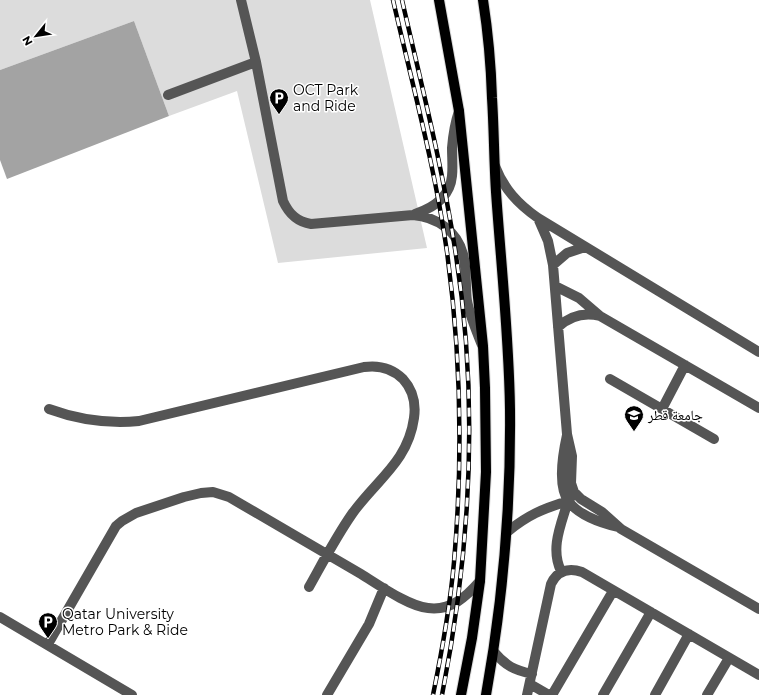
<svg xmlns="http://www.w3.org/2000/svg" width="759" height="695" viewBox="0 0 759 695" font-family="Montserrat,'Noto Naskh Arabic',sans-serif">
	<style>
		.green { fill: #dcdcdc }
		.water { fill: #a3a3a3 }
		.lines { fill: none; stroke-linecap: round; stroke-linejoin: round }
		.major-casing { stroke: #dbdbdb; stroke-width: 12 }
		.minor { stroke: #555; stroke-width: 10 }
		.major { stroke: #000; stroke-width: 10 }
		.rail-casing { stroke: #000; stroke-width: 4.5 }
		.rail { stroke: #fff; stroke-width: 3; stroke-dasharray: 9; stroke-linecap: butt }
		.labels { text-anchor: middle; dominant-baseline: central; stroke-width: 3; stroke-linejoin: round; paint-order: stroke }
		.poi-label { font-size: 14px; fill: #000; stroke: #fff; text-anchor: start }
	</style>
	<rect width="100%" height="100%" fill="#fff"/>
	<path class="green" d="M 0,0 L 370,0 L 427,248 L 278,263 L 237,91 L 169,116 L 134,21 L 0,70 Z"/>
	<path class="water" d="M 134,21 L 169,116 L 7,179 L 0,160 L 0,70 Z"/>
	<g class="lines">
		<g class="major-casing">
			<path id="major" d="M 439,0 L 459,111 L 483,346 L 485,388 L 486,472 L 480,581 L 472,638 L 461,695
				M 483,0 C 488,32 491,65 492,98 C 494,129 494,161 496,192 C 501,264 509,337 510,409 C 511,506 503,600 486,695"/>
		</g>
		<path class="minor" d="M 241,0 L 256,62 L 283,201 C 289,214 297,222 311,224 L 413,215 C 437,217 457,231 463,254 C 467,269 465,286 467,301 C 470,316 476,330 482,345
			M 168,95 L 256,62
			M 495,166 C 504,189 518,204 538,218 L 759,352
			M 415,214 C 433,208 450,197 452,176 C 453,167 452,157 452,148 C 453,135 455,123 459,111
			M 538,218 L 548,241 L 553,265 L 567,434 L 572,456 L 571,483 L 574,492 L 581,499 L 602,512 L 621,529 L 759,609
			M 553,265 L 567,253 L 585,247
			M 555,286 L 579,298 L 600,316 L 759,408
			M 558,327 C 570,316 584,312 600,316
			M 610,379 L 714,439
			M 49,409 C 79,420 107,424 139,421 L 364,367 C 378,365 392,368 403,379 C 413,390 416,404 414,418 C 408,462 376,480 352,514 C 336,537 323,562 309,587
			M 662,409 L 685,365
			M 567,435 C 563,453 557,487 569,502 C 580,516 601,523 618,527
			M 507,532 C 528,515 542,509 568,501
			M 561,571 C 550,548 561,525 568,501 L 571,497
			M 0,617 L 132,695
			M 48,644 L 116,526 L 122,521 L 136,513 L 184,497 L 201,493 L 213,492 L 229,497 C 273,523 317,548 361,574 C 379,585 408,606 428,608 C 451,611 466,597 480,581
			M 494,652 C 506,666 514,670 532,674
			M 530,684 L 549,695
			M 327,695 L 369,624 L 384,588
			M 527,695 L 551,584 C 557,571 568,567 582,572 L 759,675
			M 552,695 L 613,591
			M 603,695 L 651,612
			M 655,695 L 689,634
			M 707,695 L 729,658"/>
		<use href="#major" class="major"/>
		<g class="rail-casing">
			<path id="rail" d="M 393,0 C 412,83 435,167 447,252 C 461,355 463,459 454,562 C 450,607 442,651 433,695
				M 402,0 C 421,83 442,165 455,249 C 479,397 471,549 442,695"/>
		</g>
		<use href="#rail" class="rail"/>
	</g>
	<defs>
		<g id="parking-pin" transform="scale(1)"><path d="M0 17L-7.5 6A9.5 9.5 0 1 1 7.5 6Z" fill="#000" stroke="#fff"/><path d="M-3.5-5.5H1a3.5 3.5 0 0 1 0 7H-1V5.5H-3.5ZM-1-3.4V-.6H.8a1.4 1.4 0 0 0 0-2.8Z" fill="#fff"/></g>
		<g id="university-pin" transform="scale(1)"><path d="M0 17L-7.5 6A9.5 9.5 0 1 1 7.5 6Z" fill="#000" stroke="#fff"/><path d="M0-5L7-2L0 1L-7-2ZM-4 1L0 2.5L4 1V4Q0 6-4 4Z" fill="#fff"/></g>
	</defs>
	<g fill-rule="evenodd">
		<use href="#parking-pin" x="279" y="98"/>
		<use href="#university-pin" x="634" y="415"/>
		<use href="#parking-pin" x="48" y="622"/>
	</g>
	<g class="labels">
		<g class="poi-label">
			<text x="293" y="90">OCT Park<tspan x="293" dy="16">and Ride</tspan></text>
			<text x="648" y="415">جامعة قطر</text>
			<text x="62" y="614">Qatar University<tspan x="62" dy="16">Metro Park &amp; Ride</tspan></text>
		</g>
	</g>
	<g transform="translate(36 36) rotate(240)" stroke="#ffffff" stroke-width="3" paint-order="stroke">
	<path d="M0-3L7 15L0 10L-7 15Z" fill="#000000"/>
	<text y="-6" font-size="11" font-weight="bold" text-anchor="middle" fill="#000000">N</text>
	</g>
</svg>
